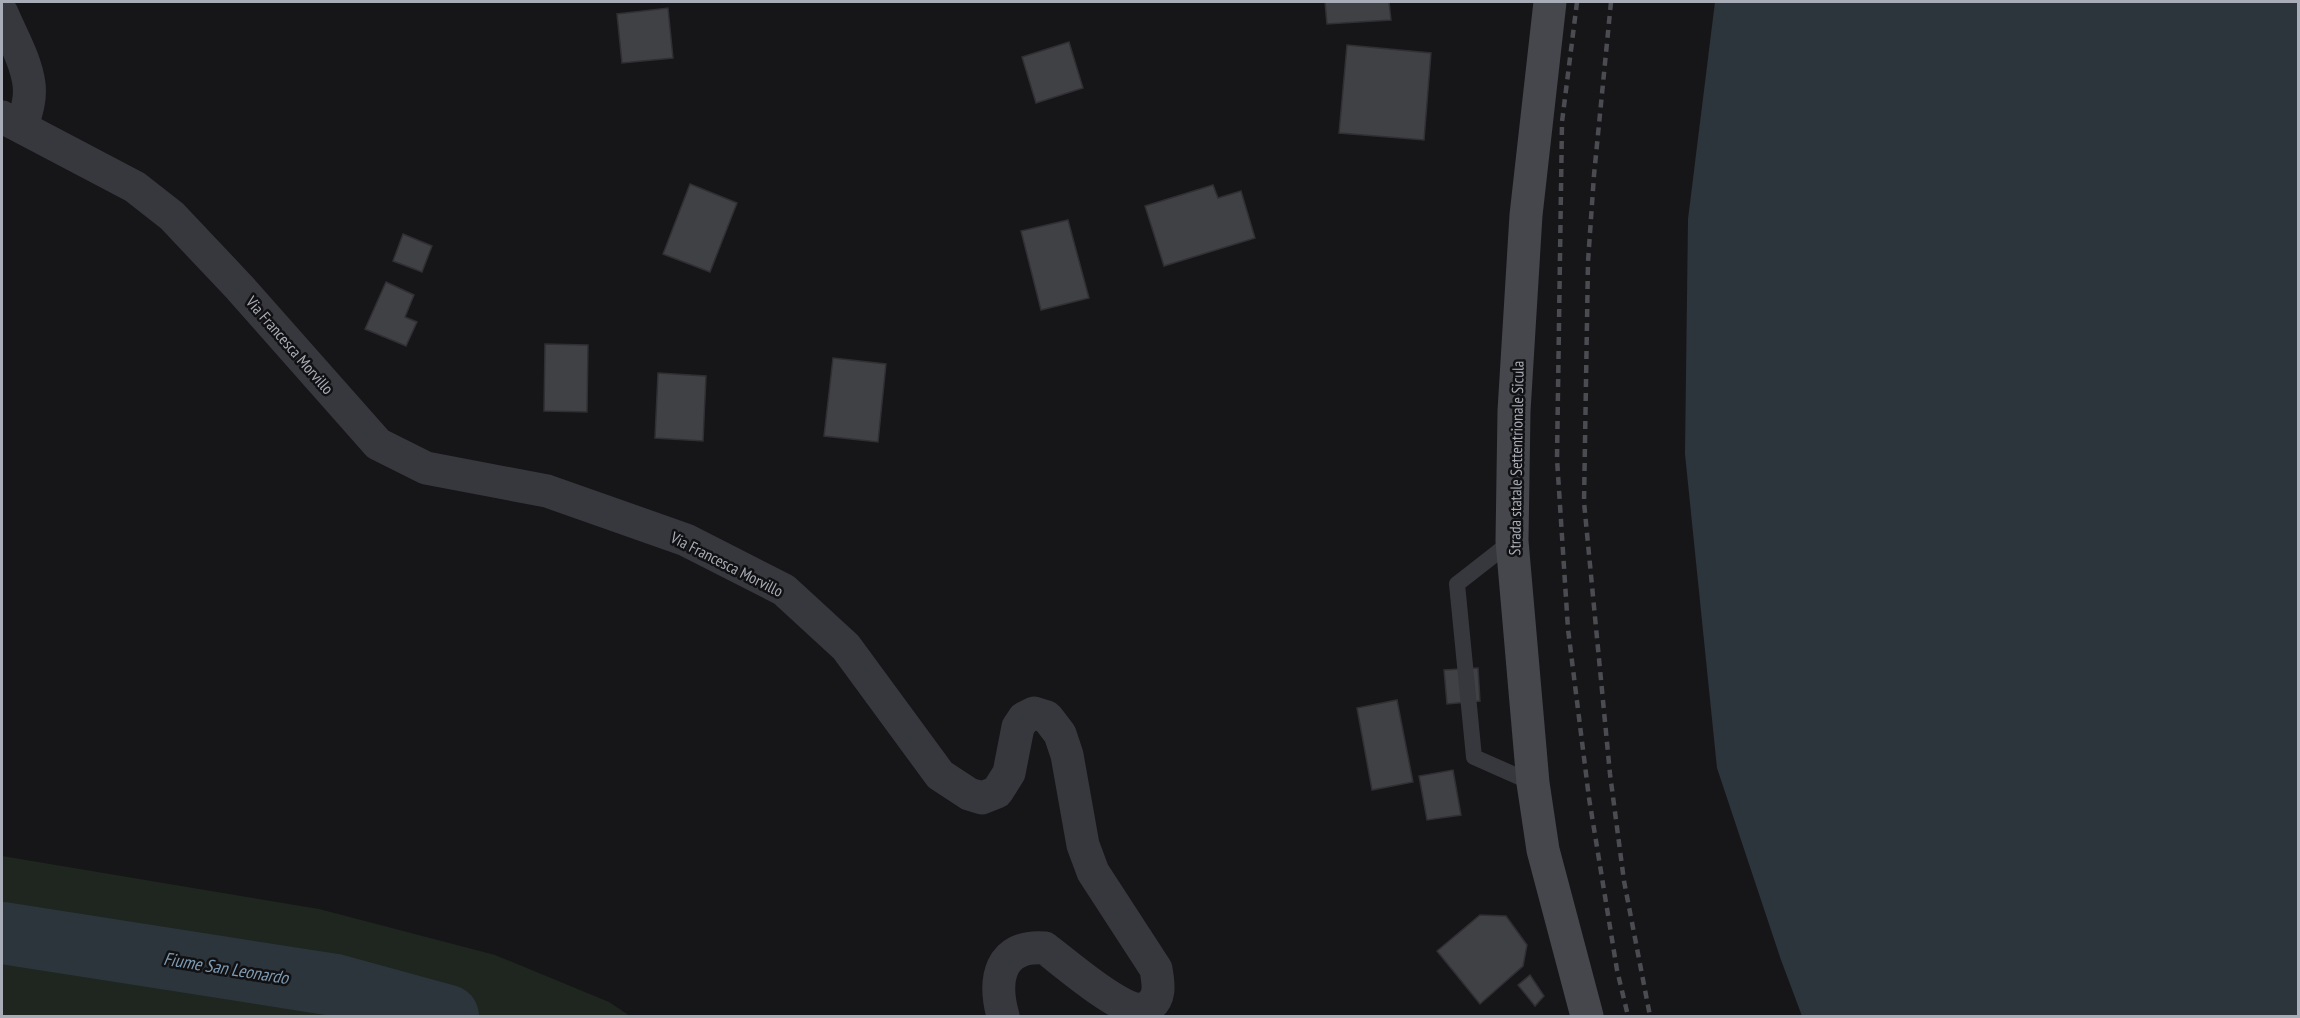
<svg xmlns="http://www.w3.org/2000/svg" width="2300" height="1018" viewBox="0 0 2300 1018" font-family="'PT Sans Narrow',sans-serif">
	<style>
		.green { fill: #1e261f }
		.water { fill: #2c353c }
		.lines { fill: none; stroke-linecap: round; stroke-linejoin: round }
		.river { stroke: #2c353c; stroke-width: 62 }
		.building { fill: #404145; stroke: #303034; stroke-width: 1.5 }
		.lane { stroke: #37383d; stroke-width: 16 }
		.street { stroke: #37383d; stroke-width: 33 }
		.secondary { stroke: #45474d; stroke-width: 33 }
		.rail { stroke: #4a4c52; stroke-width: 4.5; stroke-dasharray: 8 6; stroke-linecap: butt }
		.labels { text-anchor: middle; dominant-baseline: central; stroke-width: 5; stroke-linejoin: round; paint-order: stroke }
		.street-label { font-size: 16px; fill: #a8adb8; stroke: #111113 }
		.water-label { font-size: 18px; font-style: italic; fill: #7f9bb3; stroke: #111113 }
	</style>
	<rect width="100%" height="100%" fill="#161618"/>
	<path class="green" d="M 2,856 L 319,909 L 495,955 L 609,1002 L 630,1016 L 2,1016 Z"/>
	<path class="water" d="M 1715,2 L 2298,2 L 2298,1016 L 1802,1016 L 1781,960 L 1717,768 L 1685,454 L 1688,219 Z"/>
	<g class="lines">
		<path class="river" d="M 2,933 L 335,985 L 448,1016"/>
	</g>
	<path class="building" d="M 1325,2 L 1389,2 L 1391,20 L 1327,24 Z
		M 668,8 L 673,58 L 622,63 L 617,14 Z
		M 1069,42 L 1083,88 L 1036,103 L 1022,57 Z
		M 1347,45 L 1431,53 L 1424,140 L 1339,133 Z
		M 690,184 L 737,203 L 710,272 L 663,254 Z
		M 1213,185 L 1218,198 L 1241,191 L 1255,238 L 1164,266 L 1145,206 Z
		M 1068,220 L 1089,298 L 1041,310 L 1021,231 Z
		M 403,234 L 432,246 L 422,272 L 393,261 Z
		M 386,282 L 414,295 L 405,317 L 417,322 L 406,346 L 365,329 Z
		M 545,344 L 588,345 L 587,412 L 544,411 Z
		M 833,358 L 886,364 L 878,442 L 824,436 Z
		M 658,373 L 706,376 L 703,441 L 655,438 Z
		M 1478,668 L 1480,701 L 1447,704 L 1444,670 Z
		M 1397,700 L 1413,782 L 1372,790 L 1357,708 Z
		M 1453,770 L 1461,815 L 1427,820 L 1419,776 Z
		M 1480,915 L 1506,916 L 1527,945 L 1523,966 L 1480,1004 L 1437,951 Z
		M 1530,975 L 1544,996 L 1535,1006 L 1518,985 Z"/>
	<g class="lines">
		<path class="lane" d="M 1512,541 L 1457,584 L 1474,757 L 1533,783"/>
		<path class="street" d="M 2,13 C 11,35 26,60 29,84 C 31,99 26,113 22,127
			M 2,117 L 135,187 L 172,216 L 240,288 L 378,444 L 426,468 L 547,491 L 686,540 L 784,590 L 846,647 L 940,775 L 969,794 L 982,798 L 997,792 L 1009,773 L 1018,727 L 1024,718 L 1034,713 L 1047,717 L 1060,734 L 1067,755 L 1083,845 L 1093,872 L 1156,969 C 1158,982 1162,998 1148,1007 C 1144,1009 1139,1010 1135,1009 C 1110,1002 1066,964 1045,948 C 999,944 993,980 1003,1016"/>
		<path class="secondary" d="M 1550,2 L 1526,215 L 1514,411 L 1512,541 L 1533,783 L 1543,850 L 1587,1016"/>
		<path class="rail" d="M 1577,2 L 1562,122 L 1557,459 L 1568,629 L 1589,798 L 1617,970 L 1628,1016
			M 1611,2 L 1594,175 L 1588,262 L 1584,502 L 1610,774 L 1624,881 L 1650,1016"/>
	</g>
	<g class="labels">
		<g class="street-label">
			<text transform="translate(290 345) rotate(49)">Via Francesca Morvillo</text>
			<text transform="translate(1516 458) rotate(-89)">Strada statale Settentrionale Sicula</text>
			<text transform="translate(727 564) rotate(27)">Via Francesca Morvillo</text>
		</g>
		<g class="water-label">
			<text transform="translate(226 968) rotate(9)">Fiume San Leonardo</text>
		</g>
	</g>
	<rect width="2300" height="1018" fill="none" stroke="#a8adb8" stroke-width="6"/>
</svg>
